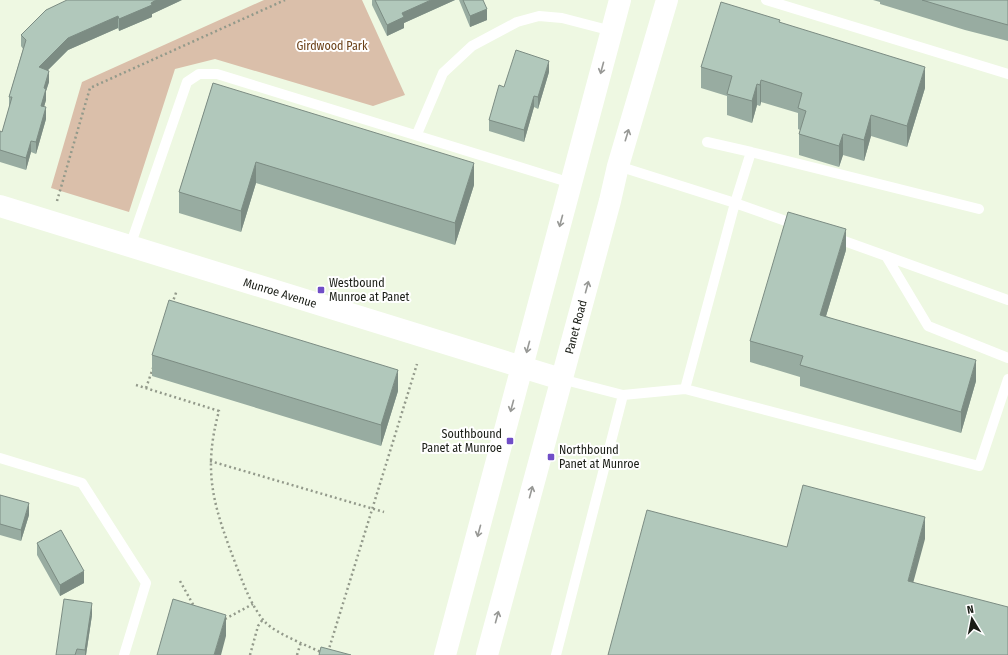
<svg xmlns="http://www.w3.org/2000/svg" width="1008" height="655" viewBox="0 0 1008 655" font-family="'Fira Sans Condensed',sans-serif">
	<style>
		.park { fill: #dabfaa }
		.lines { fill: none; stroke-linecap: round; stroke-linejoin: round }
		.path { stroke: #939a8b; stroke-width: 2.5; stroke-dasharray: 2 3; stroke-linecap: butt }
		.service { stroke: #fff; stroke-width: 10 }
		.tertiary { stroke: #fff; stroke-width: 22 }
		.wall { fill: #98aca1 }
		.shaded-wall { fill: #7c8c83 }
		.building { fill: #b1c8bb; stroke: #7c8c83 }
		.oneway { stroke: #989996 }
		.poi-dot { fill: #704ec7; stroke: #fff; stroke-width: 1.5 }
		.labels { text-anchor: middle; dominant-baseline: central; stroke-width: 4; stroke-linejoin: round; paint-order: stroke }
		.park-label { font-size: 12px; fill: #6a3f16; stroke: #fff }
		.poi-label { font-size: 12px; fill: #1a1d16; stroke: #fff; text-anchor: start }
		.street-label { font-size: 12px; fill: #1a1d16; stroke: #fff }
	</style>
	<rect width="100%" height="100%" fill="#eef8e2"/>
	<path class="park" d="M 264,0 L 362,0 L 405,95 L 373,106 L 215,59 L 175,69 L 129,212 L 51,188 L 82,82 Z"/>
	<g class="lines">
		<path class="path" d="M 57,201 L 90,88 L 285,0
			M 172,304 L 177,290
			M 136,385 L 219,411 C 202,473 214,507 236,565 C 244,585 251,606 265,622 C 276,634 311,647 327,655
			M 146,388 L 153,368
			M 210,461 L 384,512
			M 180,581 L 195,608
			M 225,619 L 253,604
			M 328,652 L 417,364
			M 250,655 L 258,626 L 263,619
			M 297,655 L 301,642"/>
		<path class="service" d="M 766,0 L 1008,74
			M 417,134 L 443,73 L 472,46 L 517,22 L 539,16 L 562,18 L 612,31
			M 707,142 L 751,152 L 735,203 L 797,225
			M 751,152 L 979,209
			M 618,166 L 735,203 L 685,389 L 623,395
			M 833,237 L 886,256 L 928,326 L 1008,358
			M 130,246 L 187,82 L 199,74 L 217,74 L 571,183
			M 886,256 L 1008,300
			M 685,389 L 979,466 L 1008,379
			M 0,458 L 82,483 L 146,583 L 124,655
			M 556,655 L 623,395 L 561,379"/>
		<path class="tertiary" d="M 0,206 L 561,379
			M 445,655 L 620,0
			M 487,655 L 610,201 L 618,166 L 667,0"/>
	</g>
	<path class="wall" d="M 182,0 L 152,14 L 152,17 L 119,31 L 118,28 L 68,50 L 48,70 L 49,82 L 46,91 L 46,100 L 44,107 L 46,119 L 36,154 L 31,152 L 26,170 L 0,162 L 0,131 L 2,132 L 9,108 L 9,97 L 23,49 L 21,46 L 21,35 Z
		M 372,0 L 455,0 L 404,23 L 404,28 L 387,36 L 372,5 Z
		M 459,0 L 483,0 L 487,20 L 470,27 Z
		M 873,0 L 1008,0 L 1008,41 L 965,30 L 880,4 L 880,2 Z
		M 780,23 L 925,88 L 907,147 L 871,136 L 864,161 L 843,155 L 839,167 L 799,155 L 799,134 L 800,130 L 798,129 L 798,113 L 761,102 L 760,106 L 757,105 L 752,123 L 727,115 L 727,96 L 701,88 L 701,67 Z
		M 549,72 L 538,109 L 534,107 L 524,142 L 489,131 L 489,120 L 504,87 Z
		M 213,83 L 474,185 L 455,245 L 256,183 L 241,232 L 179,213 L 179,192 Z
		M 846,250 L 826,316 L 976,381 L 961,433 L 800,386 L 800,377 L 750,362 L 750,341 Z
		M 152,355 L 398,391 L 381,446 L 152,376 Z
		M 0,495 L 29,515 L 21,541 L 0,535 Z
		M 37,543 L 84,583 L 60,596 L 37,555 Z
		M 92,615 L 86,655 L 56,655 Z"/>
	<path class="shaded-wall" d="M 156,0 L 182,0 L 152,14 L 152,17 L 119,31 L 119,19 Z
		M 431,0 L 455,0 L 404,23 L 404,28 L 387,36 L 387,25 L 402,13 Z
		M 487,9 L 487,20 L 470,27 L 470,16 Z
		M 118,16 L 118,28 L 68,50 L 39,79 L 39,67 L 68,38 Z
		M 549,61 L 549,72 L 538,109 L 538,97 Z
		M 925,67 L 925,88 L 907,147 L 907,126 Z
		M 49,71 L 49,82 L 46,91 L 46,100 L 41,117 L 41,106 L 44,88 Z
		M 761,80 L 761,102 L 760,106 L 760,85 Z
		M 757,84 L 757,105 L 752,123 L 752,101 Z
		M 534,96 L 534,107 L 524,142 L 524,130 Z
		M 46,107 L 46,119 L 36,154 L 36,142 Z
		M 871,115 L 871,136 L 864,161 L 864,140 Z
		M 843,134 L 843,155 L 839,167 L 839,146 Z
		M 31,141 L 31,152 L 26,170 L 26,158 Z
		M 256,162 L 256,183 L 241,232 L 241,211 Z
		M 474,163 L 474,185 L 455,245 L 455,223 Z
		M 846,229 L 846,250 L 820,336 L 820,315 Z
		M 976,360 L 976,381 L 961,433 L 961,412 Z
		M 398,370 L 398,391 L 381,446 L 381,425 Z
		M 29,503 L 29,515 L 21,541 L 21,530 Z
		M 925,517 L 925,539 L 908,602 L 908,581 Z
		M 84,571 L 84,583 L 60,596 L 60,585 Z
		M 92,603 L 92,615 L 86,655 L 85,655 L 85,650 Z
		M 226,615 L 226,636 L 221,655 L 214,655 Z"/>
	<path class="building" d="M 67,0 L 156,0 L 151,3 L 152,5 L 119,19 L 118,16 L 68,38 L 39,67 L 49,71 L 44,88 L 46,89 L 41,106 L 46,107 L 36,142 L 31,141 L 26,158 L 0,150 L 0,131 L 2,132 L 12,97 L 9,97 L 26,40 L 21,35 L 46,10 Z
		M 375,0 L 431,0 L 402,13 L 404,17 L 387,25 Z
		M 463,0 L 483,0 L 487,9 L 470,16 Z
		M 922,0 L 1008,0 L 1008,25 L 965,13 Z
		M 721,2 L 780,20 L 779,22 L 925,67 L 907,126 L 871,115 L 864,140 L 843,134 L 839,146 L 799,134 L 806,111 L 798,108 L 802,93 L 761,80 L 760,85 L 757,84 L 752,101 L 727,94 L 732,76 L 701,67 Z
		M 516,50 L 549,61 L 538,97 L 534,96 L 524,130 L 489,120 L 499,85 L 504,87 Z
		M 213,83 L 474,163 L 455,223 L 256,162 L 241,211 L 179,192 Z
		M 788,212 L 846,229 L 820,315 L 976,360 L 961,412 L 800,365 L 803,356 L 750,341 Z
		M 169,300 L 398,370 L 381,425 L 152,355 Z
		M 803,485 L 925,517 L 908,581 L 1008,607 L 1008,655 L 608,655 L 647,510 L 787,547 Z
		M 0,495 L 29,503 L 21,530 L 0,524 Z
		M 61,530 L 84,571 L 60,585 L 37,543 Z
		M 64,599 L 92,603 L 85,650 L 77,649 L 75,655 L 56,655 Z
		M 173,599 L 226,615 L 214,655 L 157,655 Z
		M 321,647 L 351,655 L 319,655 Z"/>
	<defs><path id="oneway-shaft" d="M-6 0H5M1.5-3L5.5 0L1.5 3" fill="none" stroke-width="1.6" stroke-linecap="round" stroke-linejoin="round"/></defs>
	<g class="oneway">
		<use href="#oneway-shaft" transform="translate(602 68) rotate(105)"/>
		<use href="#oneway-shaft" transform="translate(627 135) rotate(-73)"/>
		<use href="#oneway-shaft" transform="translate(561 221) rotate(105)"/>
		<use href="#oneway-shaft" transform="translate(587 287) rotate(-75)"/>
		<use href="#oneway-shaft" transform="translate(528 347) rotate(105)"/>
		<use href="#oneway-shaft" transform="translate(512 406) rotate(105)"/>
		<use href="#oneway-shaft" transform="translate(531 492) rotate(-75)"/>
		<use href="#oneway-shaft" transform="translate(479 531) rotate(105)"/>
		<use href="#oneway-shaft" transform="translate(497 617) rotate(-75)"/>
	</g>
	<g class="poi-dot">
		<rect x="317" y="286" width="8" height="8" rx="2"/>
		<rect x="506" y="437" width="8" height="8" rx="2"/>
		<rect x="547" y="453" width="8" height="8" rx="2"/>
	</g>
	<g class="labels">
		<g class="park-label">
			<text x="332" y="46">Girdwood Park</text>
		</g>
		<g class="poi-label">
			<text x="329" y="283">Westbound<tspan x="329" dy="14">Munroe at Panet</tspan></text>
			<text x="502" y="434" text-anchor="end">Southbound<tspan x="502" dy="14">Panet at Munroe</tspan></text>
			<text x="559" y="450">Northbound<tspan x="559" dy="14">Panet at Munroe</tspan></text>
		</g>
		<g class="street-label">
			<text transform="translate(280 293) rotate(17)">Munroe Avenue</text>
			<text transform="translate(576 327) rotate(-75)">Panet Road</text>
		</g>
	</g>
	<g transform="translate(972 619) rotate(350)" stroke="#ffffff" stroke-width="3" paint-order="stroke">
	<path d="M0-3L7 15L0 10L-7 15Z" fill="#1a1d16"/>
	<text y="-6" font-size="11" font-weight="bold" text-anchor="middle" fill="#1a1d16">N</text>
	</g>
</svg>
